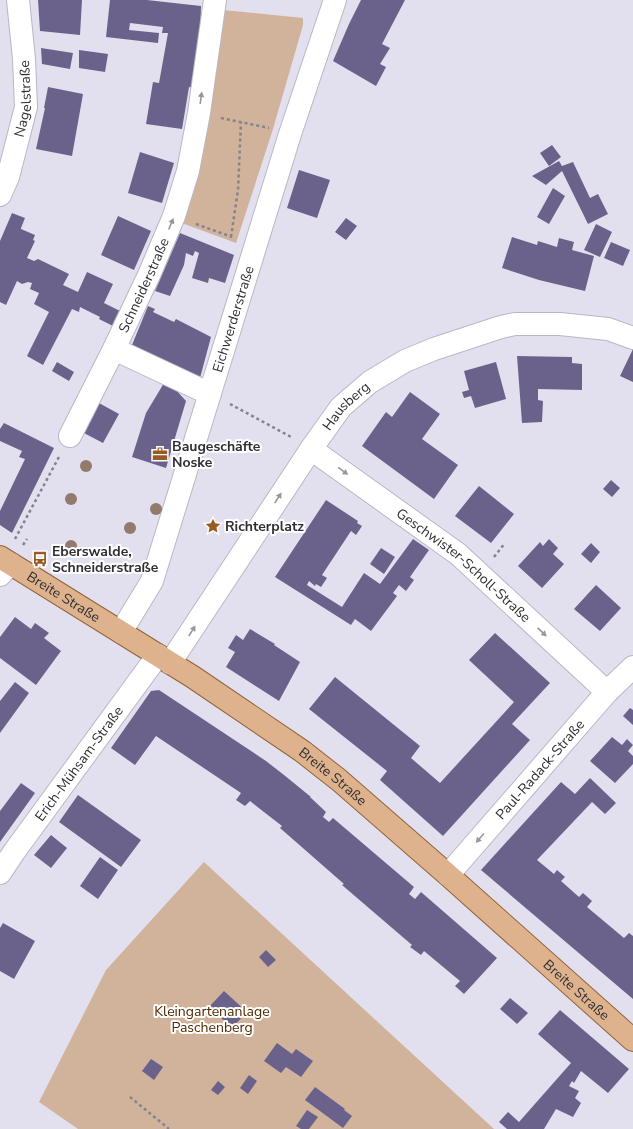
<svg xmlns="http://www.w3.org/2000/svg" width="633" height="1129" viewBox="0 0 633 1129" font-family="'Nunito Sans',sans-serif">
	<style>
		.green { fill: #d1b29a }
		.building { fill: #6b628c }
		.lines { fill: none; stroke-linecap: round; stroke-linejoin: round }
		.minor-casing { stroke: #b9b7c5; stroke-width: 24 }
		.major-casing { stroke: #92633b; stroke-width: 24 }
		.path { stroke: #85838d; stroke-width: 2.5; stroke-dasharray: 3 3; stroke-linecap: butt }
		.minor { stroke: #fff; stroke-width: 22 }
		.major { stroke: #deb28c; stroke-width: 22 }
		.tree { fill: #927b6c }
		.oneway { fill: #979699 }
		.labels { text-anchor: middle; dominant-baseline: central; stroke-width: 4; stroke-linejoin: round; paint-order: stroke }
		.street-label { font-size: 14px; fill: #2f2e33; stroke: #fff }
		.poi-label { font-size: 14px; font-weight: bold; fill: #2f2e33; stroke: #fff; text-anchor: start }
		.park-label { font-size: 14px; fill: #502901; stroke: #fff }
	</style>
	<rect width="100%" height="100%" fill="#e2e0ee"/>
	<path class="green" d="M 223,10 L 303,18 L 303,25 L 273,129 L 236,243 L 179,222 Z
		M 204,862 L 494,1129 L 78,1129 L 39,1102 L 106,970 Z"/>
	<path class="building" d="M 38,0 L 82,0 L 80,35 L 40,31 Z
		M 110,0 L 147,0 L 201,6 L 200,48 L 193,88 L 189,87 L 182,129 L 146,124 L 153,82 L 159,83 L 168,33 L 162,33 L 163,27 L 130,23 L 129,30 L 159,33 L 158,43 L 106,37 Z
		M 361,0 L 405,0 L 382,44 L 390,48 L 380,64 L 386,67 L 376,86 L 333,61 L 349,24 Z
		M 41,48 L 73,53 L 70,69 L 42,64 Z
		M 79,50 L 108,54 L 105,72 L 79,68 Z
		M 48,87 L 83,94 L 72,156 L 36,149 L 45,108 L 44,108 Z
		M 552,145 L 561,157 L 549,166 L 540,153 Z
		M 140,152 L 174,163 L 162,203 L 128,193 Z
		M 559,161 L 562,166 L 573,162 L 590,198 L 598,194 L 608,214 L 588,224 L 562,171 L 546,185 L 532,176 Z
		M 299,170 L 330,180 L 317,218 L 287,208 Z
		M 553,188 L 565,196 L 549,224 L 537,217 Z
		M 12,213 L 25,218 L 21,228 L 21,229 L 35,235 L 33,240 L 35,241 L 27,258 L 34,261 L 38,259 L 69,274 L 63,285 L 78,292 L 87,272 L 113,284 L 104,303 L 120,311 L 113,326 L 99,319 L 100,317 L 80,307 L 79,312 L 72,309 L 43,365 L 27,356 L 49,312 L 34,304 L 39,293 L 30,289 L 32,283 L 28,282 L 22,284 L 17,281 L 6,305 L 0,302 L 0,241 Z
		M 118,216 L 151,231 L 134,270 L 101,255 Z
		M 346,218 L 357,226 L 346,240 L 335,232 Z
		M 596,224 L 612,232 L 600,257 L 584,250 Z
		M 180,233 L 234,255 L 225,283 L 209,278 L 208,283 L 192,278 L 199,253 L 195,251 L 193,256 L 186,253 L 184,265 L 170,296 L 155,291 Z
		M 512,237 L 537,245 L 538,241 L 557,247 L 559,238 L 574,242 L 572,250 L 594,256 L 585,291 L 539,280 L 502,268 Z
		M 611,242 L 630,250 L 623,266 L 604,258 Z
		M 148,306 L 155,309 L 153,312 L 174,322 L 176,319 L 211,337 L 200,378 L 132,345 Z
		M 633,349 L 633,382 L 620,376 Z
		M 517,356 L 572,357 L 572,363 L 582,364 L 582,390 L 538,389 L 538,400 L 543,401 L 542,422 L 522,423 Z
		M 57,362 L 74,372 L 69,381 L 52,371 Z
		M 496,362 L 506,399 L 475,408 L 471,396 L 464,398 L 462,392 L 469,390 L 464,371 Z
		M 164,383 L 176,390 L 186,401 L 166,468 L 132,457 L 146,413 Z
		M 410,392 L 440,414 L 422,439 L 458,465 L 434,499 L 362,446 L 386,412 L 392,417 Z
		M 99,403 L 119,414 L 103,443 L 82,432 Z
		M 4,423 L 54,448 L 12,533 L 0,525 L 0,511 L 25,459 L 19,457 L 22,451 L 0,441 L 0,429 Z
		M 611,480 L 620,488 L 612,497 L 603,489 Z
		M 479,486 L 514,514 L 491,543 L 455,516 Z
		M 326,500 L 358,521 L 357,523 L 362,526 L 356,535 L 351,531 L 322,575 L 327,578 L 321,587 L 316,584 L 315,586 L 309,581 L 307,585 L 342,607 L 364,573 L 380,584 L 413,539 L 429,550 L 410,577 L 414,580 L 406,591 L 399,585 L 393,593 L 397,596 L 371,631 L 355,619 L 351,625 L 275,577 Z
		M 549,539 L 558,548 L 553,554 L 564,564 L 542,588 L 518,566 L 540,542 L 543,546 Z
		M 591,543 L 600,552 L 591,563 L 581,554 Z
		M 381,548 L 395,557 L 384,574 L 370,564 Z
		M 596,585 L 621,608 L 600,631 L 574,609 Z
		M 15,617 L 31,629 L 35,623 L 49,633 L 44,638 L 61,651 L 36,685 L 0,658 L 0,637 Z
		M 250,629 L 275,644 L 274,645 L 300,662 L 279,701 L 226,667 L 235,652 L 228,648 L 236,635 L 243,640 Z
		M 495,633 L 550,683 L 512,724 L 530,740 L 443,836 L 380,780 L 387,771 L 309,709 L 335,677 L 420,746 L 411,758 L 440,783 L 514,702 L 469,660 Z
		M 15,682 L 29,693 L 0,733 L 0,701 Z
		M 159,690 L 266,761 L 284,775 L 311,797 L 310,797 L 326,812 L 323,817 L 329,822 L 333,818 L 414,887 L 409,894 L 415,899 L 421,892 L 497,958 L 464,994 L 455,986 L 460,981 L 424,951 L 421,955 L 410,947 L 412,945 L 342,885 L 344,884 L 280,828 L 282,826 L 250,801 L 245,806 L 236,800 L 241,793 L 156,736 L 135,765 L 111,748 L 151,691 Z
		M 630,708 L 633,710 L 633,725 L 623,716 Z
		M 612,737 L 622,745 L 627,739 L 633,745 L 628,751 L 633,756 L 633,764 L 615,783 L 590,761 Z
		M 590,778 L 616,803 L 605,814 L 592,802 L 537,860 L 554,874 L 557,870 L 565,877 L 561,881 L 579,897 L 583,893 L 592,901 L 587,907 L 624,938 L 629,933 L 633,936 L 633,999 L 481,870 L 561,782 L 575,794 Z
		M 21,783 L 35,793 L 0,842 L 0,811 Z
		M 78,795 L 141,840 L 121,867 L 59,822 Z
		M 51,835 L 67,848 L 51,868 L 34,855 Z
		M 100,857 L 118,870 L 98,899 L 80,886 Z
		M 3,923 L 35,941 L 14,979 L 0,971 L 0,928 Z
		M 266,950 L 276,960 L 268,967 L 259,957 Z
		M 224,991 L 247,1012 L 232,1028 L 209,1007 Z
		M 510,998 L 528,1013 L 517,1024 L 500,1009 Z
		M 560,1010 L 629,1069 L 608,1093 L 581,1071 L 574,1083 L 572,1081 L 569,1086 L 579,1091 L 575,1098 L 581,1103 L 573,1117 L 556,1109 L 544,1129 L 507,1129 L 499,1122 L 508,1112 L 519,1122 L 571,1063 L 538,1034 Z
		M 277,1043 L 292,1054 L 296,1049 L 313,1061 L 301,1077 L 286,1067 L 281,1073 L 264,1061 Z
		M 151,1059 L 163,1067 L 154,1080 L 142,1071 Z
		M 249,1075 L 257,1081 L 248,1094 L 240,1088 Z
		M 218,1081 L 225,1087 L 218,1095 L 211,1090 Z
		M 315,1087 L 345,1109 L 344,1110 L 352,1116 L 343,1128 L 305,1100 Z
		M 307,1110 L 318,1117 L 309,1129 L 301,1129 L 296,1126 Z"/>
	<g class="lines">
		<g class="minor-casing">
			<g id="minor">
				<path id="s1" d="M 0,195 L 8,177 L 26,107 L 24,59 L 18,0"/>
				<path d="M 114,349 L 210,394"/>
				<path id="s2" d="M 70,436 L 114,349 L 149,275 L 174,216 L 188,171 L 199,113 L 215,0"/>
				<path id="s3" d="M 311,449 L 458,554 L 607,692"/>
				<path d="M 0,575 L 11,564"/>
				<path id="s4" d="M 121,632 L 152,581 L 290,134 L 335,0"/>
				<path id="s5" d="M 170,663 L 311,449 L 341,407 L 370,382 L 405,361 L 434,349 L 501,327 L 515,324 L 560,324 L 608,329 L 633,338"/>
				<path id="s6" d="M 0,873 L 14,852 L 158,655"/>
				<path id="s7" d="M 448,875 L 607,692 L 633,667"/>
			</g>
		</g>
		<g class="major-casing">
			<g id="major">
				<path id="s8" d="M 0,557 L 193,677 L 302,751 L 339,780 L 448,875 L 633,1040"/>
			</g>
		</g>
		<path class="path" d="M 221,118 L 269,128
			M 196,224 L 232,237
			M 231,237 L 238,190 L 241,122
			M 230,404 L 293,438
			M 15,539 L 60,455
			M 23,545 L 27,539
			M 494,557 L 505,543
			M 130,1097 L 169,1129"/>
		<use href="#minor" class="minor"/>
		<use href="#major" class="major"/>
	</g>
	<g class="tree">
		<circle cx="86" cy="466" r="6"/>
		<circle cx="71" cy="499" r="6"/>
		<circle cx="156" cy="509" r="6"/>
		<circle cx="130" cy="528" r="6"/>
		<circle cx="71" cy="546" r="6"/>
	</g>
	<defs><path id="oneway-solid" d="M-6-.8H1V-3.2L6.5 0L1 3.2V.8H-6Z"/></defs>
	<g class="oneway">
		<use href="#oneway-solid" transform="translate(201 98) rotate(-82)"/>
		<use href="#oneway-solid" transform="translate(171 224) rotate(-67)"/>
		<use href="#oneway-solid" transform="translate(343 471) rotate(36)"/>
		<use href="#oneway-solid" transform="translate(278 498) rotate(-57)"/>
		<use href="#oneway-solid" transform="translate(192 631) rotate(-57)"/>
		<use href="#oneway-solid" transform="translate(542 632) rotate(43)"/>
		<use href="#oneway-solid" transform="translate(480 838) rotate(131)"/>
	</g>
	<defs>
		<g id="office-bare" transform="scale(1.2)"><path d="M-6-3h4V-5.5h4V-3h4V5H-6ZM-1-4.5V-3h2v-1.5ZM-6 0V1H6V0Z" fill="#9a5b22" stroke="#fff" stroke-width="2.5" paint-order="stroke"/></g>
		<g id="sight-bare" transform="scale(1.2)"><path d="M0-6L1.8-2.2L6-1.7L2.9 1.2L3.7 5.4L0 3.3L-3.7 5.4L-2.9 1.2L-6-1.7L-1.8-2.2Z" fill="#9a5b22" stroke="#fff" stroke-width="2.5" paint-order="stroke"/></g>
		<g id="bus-bare" transform="scale(1.2)"><path d="M-5-6H5V4H4V6H2V4H-2V6H-4V4H-5ZM-3.5-4V0h7V-4ZM-3.5 1.2v1.5H-2V1.2ZM2 1.2v1.5H3.5V1.2Z" fill="#9a5b22" stroke="#fff" stroke-width="2.5" paint-order="stroke"/></g>
	</defs>
	<g fill-rule="evenodd">
		<use href="#office-bare" x="160" y="454"/>
		<use href="#sight-bare" x="213" y="526"/>
		<use href="#bus-bare" x="40" y="559"/>
	</g>
	<g class="labels">
		<g class="street-label">
			<text stroke="none"><textPath href="#s1" startOffset="100">Nagelstraße</textPath></text>
			<text stroke="none"><textPath href="#s2" startOffset="168">Schneiderstraße</textPath></text>
			<text stroke="none"><textPath href="#s4" startOffset="334">Eichwerderstraße</textPath></text>
			<text stroke="none"><textPath href="#s5" startOffset="312">Hausberg</textPath></text>
			<text stroke="none"><textPath href="#s3" startOffset="192">Geschwister-Scholl-Straße</textPath></text>
			<text stroke="none"><textPath href="#s8" startOffset="75">Breite Straße</textPath></text>
			<text stroke="none"><textPath href="#s6" startOffset="135">Erich-Mühsam-Straße</textPath></text>
			<text stroke="none"><textPath href="#s7" startOffset="140">Paul-Radack-Straße</textPath></text>
			<text stroke="none"><textPath href="#s8" startOffset="399">Breite Straße</textPath></text>
			<text stroke="none"><textPath href="#s8" startOffset="723">Breite Straße</textPath></text>
		</g>
		<g class="poi-label">
			<text x="172" y="446">Baugeschäfte<tspan x="172" dy="16">Noske</tspan></text>
			<text x="225" y="526">Richterplatz</text>
			<text x="52" y="551">Eberswalde,<tspan x="52" dy="16">Schneiderstraße</tspan></text>
		</g>
		<g class="park-label">
			<text x="212" y="1011">Kleingartenanlage<tspan x="212" dy="16">Paschenberg</tspan></text>
		</g>
	</g>
</svg>
